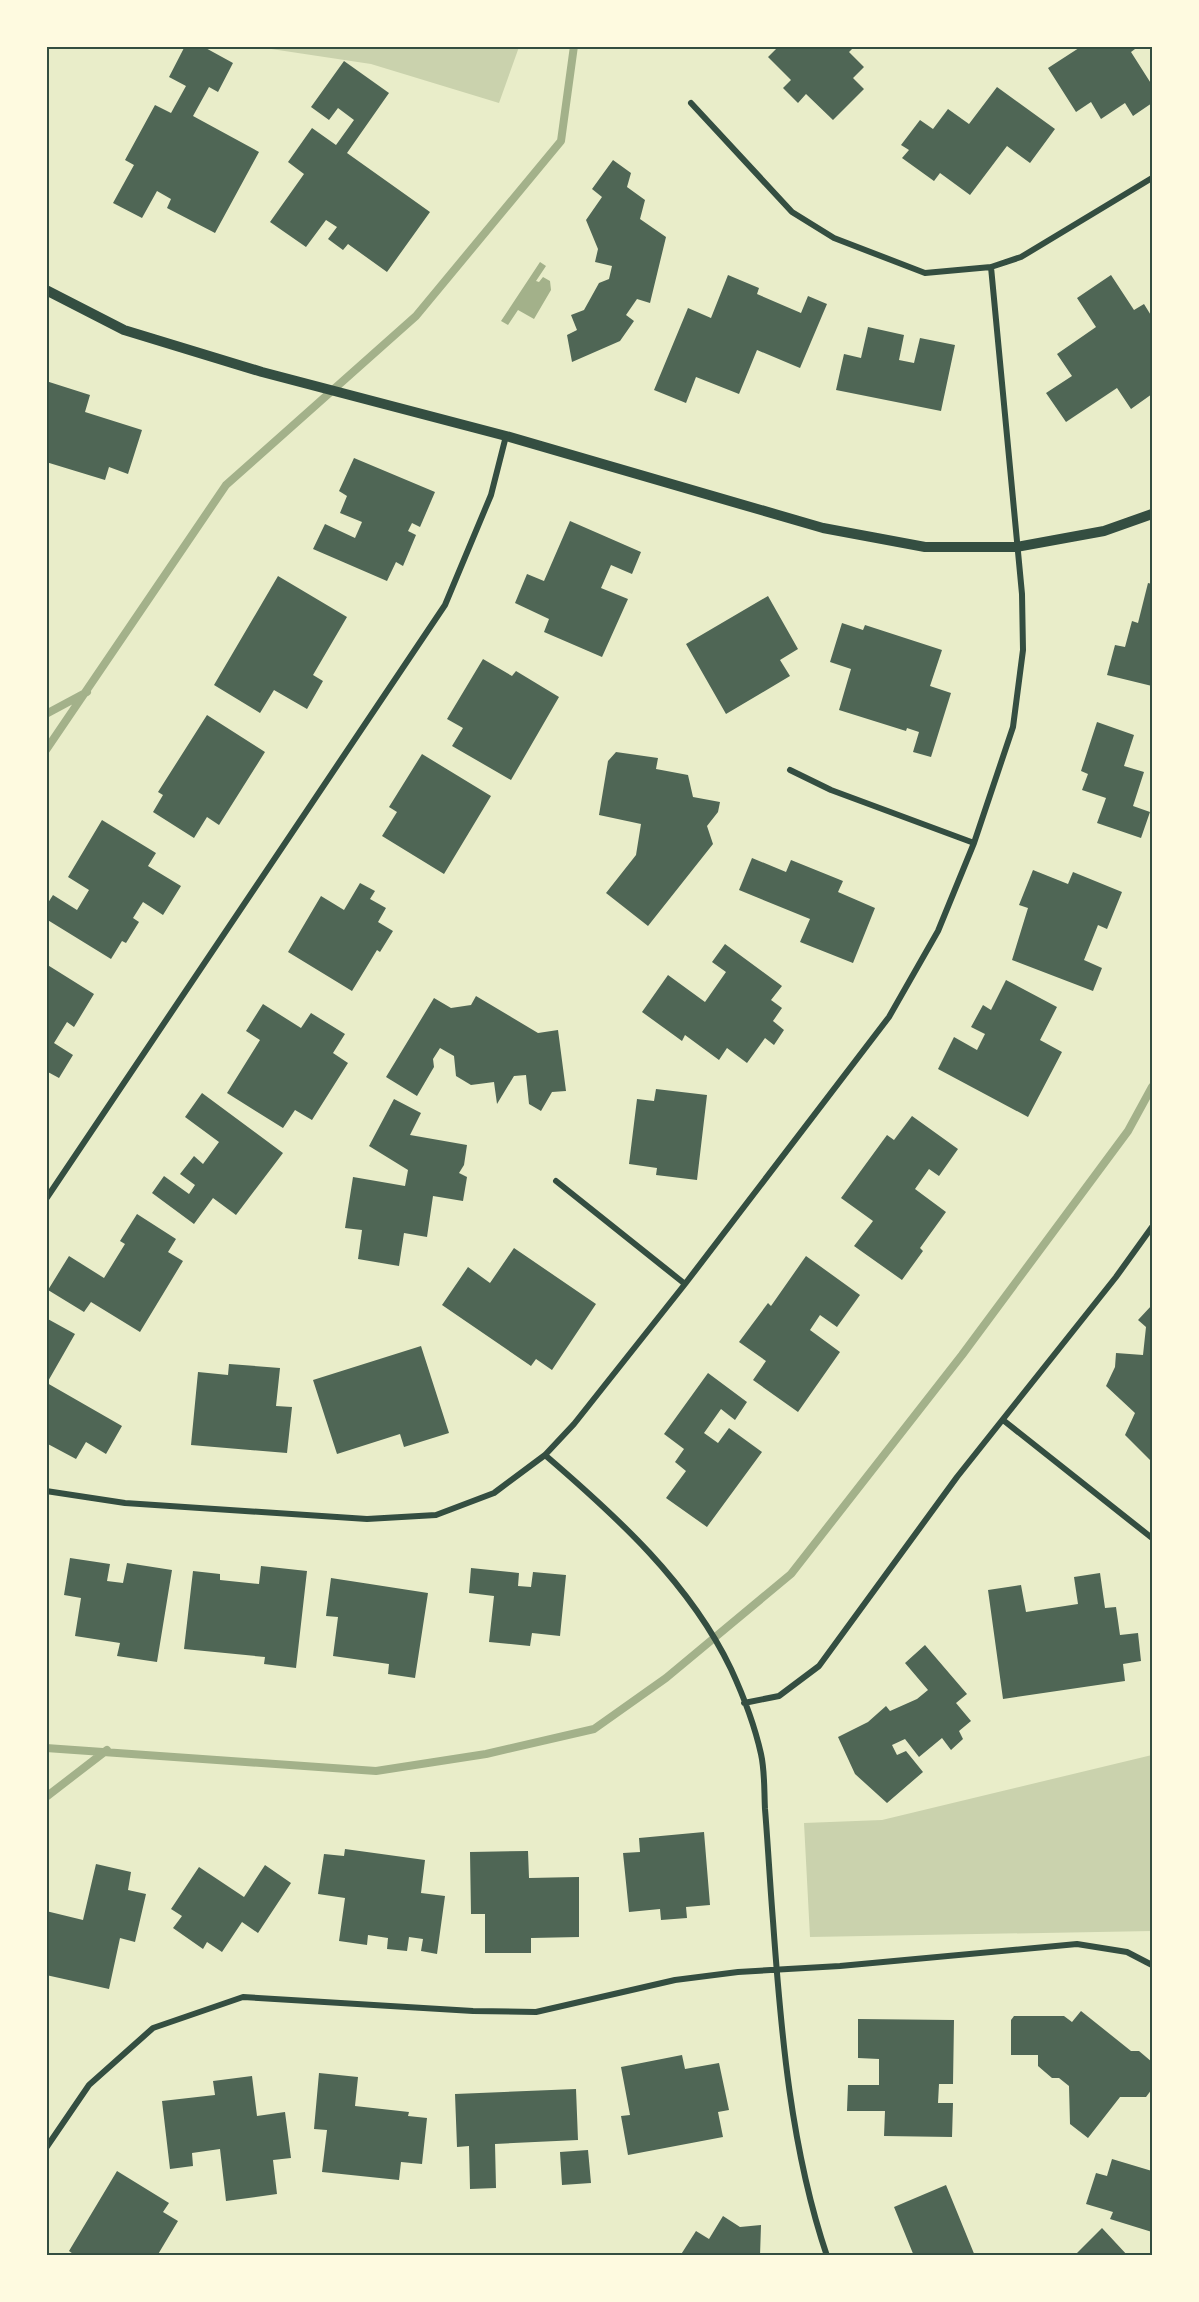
<svg xmlns="http://www.w3.org/2000/svg" width="1199" height="2302" viewBox="0 0 1199 2302" font-family="Cabin,sans-serif">
	<style>
		.green { fill: #cad2ad }
		.water { fill: #a3b18a }
		.lines { fill: none; stroke-linecap: round; stroke-linejoin: round }
		.stream { stroke: #a3b18a; stroke-width: 8 }
		.building { fill: #4f6655 }
		.minor { stroke: #344e41; stroke-width: 6 }
		.tertiary { stroke: #344e41; stroke-width: 10 }
		.neatline { fill: none; stroke: #344e41; stroke-width: 2 }
	</style>
	<rect width="100%" height="100%" fill="#e9edc9"/>
	<path class="green" d="M 258,47 L 518,46 L 519,47 L 499,103 L 371,64 Z
		M 1152,1755 L 1152,1931 L 810,1937 L 804,1823 L 882,1820 Z"/>
	<path class="water" d="M 540,262 L 546,266 L 536,281 L 539,282 L 543,277 L 550,281 L 551,290 L 534,319 L 518,310 L 508,325 L 501,321 Z"/>
	<g class="lines">
		<path class="stream" d="M 46,714 L 87,692
			M 46,750 L 226,485 L 416,316 L 561,141 L 574,46
			M 46,1748 L 376,1771 L 486,1754 L 594,1729 L 666,1678 L 791,1574 L 962,1355 L 1128,1131 L 1152,1087
			M 46,1797 L 107,1750"/>
	</g>
	<path class="building" d="M 185,46 L 202,46 L 233,63 L 218,92 L 209,87 L 193,116 L 259,152 L 215,233 L 167,208 L 171,199 L 157,191 L 142,218 L 113,203 L 134,165 L 125,160 L 155,105 L 171,113 L 186,86 L 169,77 Z
		M 779,46 L 855,46 L 849,52 L 864,67 L 853,78 L 864,89 L 833,120 L 806,94 L 798,103 L 783,88 L 791,80 L 768,57 Z
		M 1082,46 L 1139,46 L 1131,52 L 1152,85 L 1152,103 L 1133,116 L 1125,103 L 1101,119 L 1091,102 L 1076,112 L 1048,68 Z
		M 344,61 L 389,93 L 347,153 L 430,212 L 387,272 L 348,244 L 343,250 L 328,239 L 337,227 L 326,220 L 306,247 L 270,222 L 304,174 L 288,162 L 312,128 L 336,145 L 354,120 L 338,108 L 329,120 L 311,107 Z
		M 997,87 L 1055,129 L 1030,163 L 1007,146 L 970,195 L 940,173 L 934,181 L 902,158 L 909,150 L 901,145 L 920,120 L 933,129 L 948,109 L 969,124 Z
		M 613,160 L 631,173 L 627,187 L 645,200 L 640,219 L 666,237 L 650,303 L 637,299 L 626,315 L 634,321 L 620,341 L 572,362 L 567,335 L 577,330 L 571,315 L 584,310 L 599,283 L 609,279 L 612,266 L 595,262 L 598,249 L 586,220 L 602,197 L 592,189 Z
		M 728,275 L 759,288 L 757,294 L 801,313 L 808,296 L 827,304 L 800,368 L 757,350 L 739,394 L 696,377 L 686,403 L 654,390 L 688,308 L 711,318 Z
		M 1111,275 L 1134,310 L 1144,304 L 1152,317 L 1152,394 L 1131,409 L 1117,388 L 1066,422 L 1046,393 L 1072,376 L 1057,354 L 1096,327 L 1077,298 Z
		M 868,327 L 904,335 L 899,360 L 914,363 L 920,338 L 955,345 L 941,411 L 836,390 L 844,354 L 861,358 Z
		M 46,381 L 90,395 L 85,412 L 142,430 L 128,474 L 109,467 L 105,480 L 46,462 Z
		M 354,458 L 435,492 L 420,527 L 412,523 L 408,531 L 416,535 L 403,566 L 396,562 L 387,581 L 313,549 L 325,524 L 355,538 L 362,522 L 340,513 L 347,496 L 339,491 Z
		M 570,521 L 641,552 L 632,574 L 611,565 L 601,588 L 628,599 L 602,657 L 544,632 L 549,619 L 515,603 L 527,574 L 544,581 Z
		M 278,576 L 347,617 L 313,675 L 323,681 L 307,709 L 274,690 L 260,713 L 214,685 Z
		M 1148,583 L 1152,584 L 1152,686 L 1107,675 L 1115,645 L 1125,647 L 1132,621 L 1138,623 Z
		M 768,596 L 798,649 L 780,660 L 790,676 L 726,714 L 686,644 Z
		M 842,623 L 863,630 L 865,625 L 942,650 L 930,686 L 951,693 L 931,757 L 913,752 L 919,732 L 907,728 L 906,731 L 839,710 L 851,669 L 830,662 Z
		M 483,659 L 512,676 L 516,671 L 559,697 L 511,780 L 452,746 L 463,728 L 447,719 Z
		M 207,715 L 265,752 L 219,825 L 207,817 L 194,838 L 153,812 L 163,795 L 158,792 Z
		M 1097,722 L 1134,735 L 1124,766 L 1144,772 L 1133,806 L 1150,812 L 1141,838 L 1097,823 L 1106,798 L 1082,790 L 1088,774 L 1081,771 Z
		M 616,752 L 658,758 L 656,769 L 688,775 L 693,797 L 720,802 L 718,812 L 707,826 L 713,844 L 648,926 L 606,893 L 636,855 L 641,824 L 599,815 L 608,761 Z
		M 422,754 L 491,796 L 444,874 L 382,836 L 397,812 L 389,807 Z
		M 102,820 L 156,853 L 148,866 L 181,886 L 163,915 L 143,902 L 133,918 L 139,922 L 126,943 L 122,941 L 111,959 L 46,919 L 46,906 L 53,895 L 77,910 L 89,890 L 68,877 Z
		M 752,858 L 786,872 L 791,860 L 843,881 L 838,892 L 875,908 L 853,963 L 800,942 L 810,919 L 739,890 Z
		M 1033,870 L 1068,884 L 1073,872 L 1122,892 L 1107,929 L 1098,925 L 1084,960 L 1102,968 L 1093,991 L 1012,960 L 1028,908 L 1019,905 Z
		M 360,883 L 375,891 L 370,899 L 386,908 L 378,922 L 393,931 L 380,952 L 377,950 L 352,991 L 288,952 L 321,896 L 344,910 Z
		M 725,944 L 782,986 L 771,1000 L 782,1008 L 773,1021 L 784,1030 L 774,1045 L 765,1038 L 747,1063 L 727,1048 L 719,1060 L 685,1035 L 682,1041 L 642,1012 L 668,975 L 705,1002 L 726,972 L 712,962 Z
		M 46,964 L 94,994 L 74,1027 L 67,1022 L 54,1043 L 73,1055 L 59,1078 L 46,1071 Z
		M 1006,980 L 1057,1007 L 1040,1040 L 1062,1052 L 1028,1117 L 938,1069 L 954,1037 L 977,1050 L 985,1034 L 971,1027 L 983,1005 L 991,1010 Z
		M 476,996 L 538,1033 L 558,1030 L 566,1091 L 552,1092 L 541,1111 L 529,1104 L 526,1075 L 514,1076 L 497,1104 L 494,1082 L 471,1085 L 456,1076 L 454,1056 L 440,1048 L 433,1059 L 434,1067 L 417,1096 L 386,1077 L 434,998 L 451,1008 L 471,1005 Z
		M 263,1004 L 301,1028 L 311,1013 L 345,1034 L 333,1053 L 348,1063 L 312,1120 L 295,1110 L 283,1128 L 227,1093 L 260,1040 L 246,1031 Z
		M 656,1089 L 707,1095 L 697,1180 L 656,1175 L 657,1168 L 629,1164 L 637,1099 L 654,1101 Z
		M 202,1093 L 283,1153 L 236,1215 L 213,1198 L 194,1224 L 152,1193 L 164,1176 L 189,1194 L 195,1185 L 180,1174 L 194,1156 L 203,1164 L 219,1142 L 185,1117 Z
		M 394,1099 L 421,1113 L 410,1135 L 467,1145 L 464,1165 L 459,1173 L 467,1177 L 463,1201 L 433,1196 L 427,1237 L 404,1233 L 399,1266 L 358,1259 L 362,1230 L 345,1228 L 353,1177 L 405,1186 L 408,1170 L 369,1146 Z
		M 912,1116 L 958,1149 L 939,1176 L 929,1169 L 915,1189 L 946,1212 L 920,1248 L 923,1251 L 902,1280 L 854,1246 L 873,1221 L 841,1198 L 887,1135 L 894,1140 Z
		M 137,1214 L 176,1239 L 168,1252 L 183,1261 L 140,1332 L 91,1302 L 84,1312 L 48,1290 L 69,1256 L 104,1278 L 125,1244 L 120,1241 Z
		M 514,1248 L 596,1304 L 552,1370 L 536,1359 L 531,1366 L 442,1305 L 468,1267 L 490,1283 Z
		M 806,1256 L 860,1295 L 837,1327 L 820,1315 L 810,1330 L 840,1352 L 798,1412 L 753,1380 L 766,1361 L 739,1342 L 768,1303 L 771,1306 Z
		M 1152,1305 L 1152,1458 L 1150,1460 L 1125,1435 L 1135,1413 L 1106,1386 L 1115,1367 L 1116,1353 L 1143,1355 L 1146,1327 L 1138,1320 Z
		M 46,1318 L 75,1334 L 47,1383 L 122,1426 L 106,1454 L 86,1442 L 76,1459 L 46,1443 Z
		M 421,1346 L 449,1433 L 404,1447 L 400,1434 L 337,1454 L 313,1380 Z
		M 229,1364 L 280,1368 L 276,1406 L 292,1407 L 287,1453 L 191,1445 L 198,1372 L 228,1375 Z
		M 708,1373 L 747,1402 L 735,1420 L 721,1409 L 704,1433 L 718,1443 L 729,1428 L 762,1452 L 707,1527 L 666,1498 L 686,1471 L 675,1462 L 684,1449 L 664,1434 Z
		M 70,1558 L 110,1564 L 107,1581 L 123,1583 L 127,1563 L 172,1570 L 157,1662 L 117,1656 L 120,1643 L 75,1636 L 81,1598 L 64,1595 Z
		M 261,1566 L 307,1571 L 296,1668 L 264,1664 L 265,1657 L 184,1649 L 193,1571 L 220,1574 L 220,1580 L 259,1584 Z
		M 471,1568 L 519,1573 L 518,1586 L 531,1587 L 533,1572 L 566,1575 L 560,1636 L 532,1633 L 530,1646 L 489,1642 L 494,1596 L 469,1593 Z
		M 1100,1573 L 1105,1608 L 1116,1607 L 1120,1635 L 1138,1633 L 1141,1661 L 1123,1664 L 1125,1681 L 1003,1699 L 988,1590 L 1021,1585 L 1026,1612 L 1078,1604 L 1074,1577 Z
		M 331,1578 L 428,1593 L 415,1678 L 388,1674 L 389,1664 L 333,1656 L 338,1617 L 326,1616 Z
		M 925,1645 L 967,1694 L 956,1703 L 971,1721 L 959,1731 L 963,1739 L 951,1750 L 942,1738 L 919,1757 L 905,1739 L 892,1745 L 897,1755 L 906,1751 L 923,1772 L 887,1803 L 855,1774 L 838,1737 L 868,1722 L 886,1706 L 890,1711 L 917,1699 L 928,1690 L 905,1663 Z
		M 704,1832 L 710,1905 L 686,1907 L 687,1918 L 661,1920 L 660,1909 L 629,1912 L 623,1853 L 640,1852 L 639,1838 Z
		M 345,1849 L 425,1860 L 421,1893 L 445,1896 L 437,1954 L 421,1951 L 423,1939 L 409,1937 L 407,1951 L 387,1949 L 388,1938 L 368,1935 L 367,1945 L 339,1941 L 345,1898 L 318,1894 L 324,1854 L 344,1856 Z
		M 528,1851 L 529,1878 L 579,1877 L 579,1937 L 531,1938 L 531,1953 L 485,1953 L 485,1914 L 471,1914 L 470,1852 Z
		M 96,1864 L 131,1872 L 128,1890 L 146,1894 L 135,1942 L 120,1938 L 109,1989 L 46,1975 L 46,1911 L 83,1920 Z
		M 265,1865 L 291,1883 L 258,1933 L 242,1922 L 222,1952 L 207,1942 L 203,1949 L 173,1928 L 182,1916 L 171,1909 L 199,1867 L 244,1897 Z
		M 1081,2011 L 1131,2051 L 1139,2051 L 1152,2062 L 1152,2089 L 1146,2097 L 1120,2097 L 1088,2138 L 1070,2124 L 1069,2086 L 1059,2078 L 1052,2078 L 1038,2066 L 1038,2055 L 1011,2055 L 1011,2020 L 1014,2016 L 1064,2016 L 1072,2022 Z
		M 858,2019 L 954,2020 L 953,2084 L 939,2084 L 938,2103 L 953,2103 L 952,2137 L 884,2136 L 885,2111 L 847,2111 L 848,2085 L 879,2085 L 879,2059 L 858,2058 Z
		M 682,2055 L 685,2069 L 719,2063 L 729,2110 L 718,2112 L 723,2137 L 628,2155 L 621,2116 L 630,2115 L 621,2067 Z
		M 319,2073 L 358,2077 L 355,2106 L 409,2112 L 408,2116 L 427,2118 L 422,2164 L 401,2162 L 399,2180 L 322,2172 L 327,2130 L 314,2129 Z
		M 252,2076 L 257,2116 L 285,2112 L 291,2158 L 273,2160 L 277,2194 L 226,2201 L 220,2149 L 192,2153 L 193,2166 L 170,2169 L 162,2101 L 215,2095 L 213,2081 Z
		M 576,2089 L 578,2140 L 495,2144 L 496,2188 L 470,2189 L 469,2146 L 457,2147 L 455,2094 Z
		M 588,2150 L 591,2183 L 562,2185 L 560,2152 Z
		M 1112,2159 L 1152,2171 L 1152,2232 L 1110,2219 L 1113,2212 L 1086,2204 L 1096,2173 L 1107,2176 Z
		M 117,2171 L 169,2203 L 163,2212 L 178,2221 L 157,2256 L 76,2256 L 69,2251 Z
		M 946,2185 L 975,2256 L 914,2256 L 894,2207 Z
		M 723,2216 L 740,2227 L 761,2225 L 760,2256 L 680,2256 L 696,2231 L 709,2239 Z
		M 1102,2228 L 1128,2256 L 1076,2254 Z"/>
	<g class="lines">
		<path class="minor" d="M 691,103 L 792,212 L 834,238 L 925,273 L 991,267 L 1021,257 L 1152,178
			M 790,770 L 831,790 L 974,843
			M 556,1181 L 685,1284
			M 46,1199 L 445,605 L 491,495 L 506,436
			M 1003,1420 L 1152,1538
			M 545,1455 C 616,1516 690,1583 731,1669 C 743,1695 755,1727 761,1754 C 765,1772 764,1791 765,1809 C 768,1846 770,1884 773,1921 C 781,2033 791,2150 827,2256
			M 46,1491 L 125,1503 L 367,1519 L 436,1515 L 494,1493 L 545,1455 L 574,1424 L 685,1284 L 889,1017 L 938,931 L 974,843 L 1013,727 L 1023,650 L 1022,594 L 991,267
			M 744,1703 L 779,1696 L 819,1666 L 957,1477 L 1116,1277 L 1152,1227
			M 46,2148 L 89,2085 L 153,2028 L 243,1997 L 473,2011 L 536,2012 L 675,1980 L 738,1972 L 840,1966 L 1077,1944 L 1127,1952 L 1152,1965"/>
		<path class="tertiary" d="M 46,290 L 124,330 L 262,372 L 506,436 L 823,528 L 925,547 L 1016,547 L 1104,531 L 1152,514"/>
	</g>
	<rect width="1199" height="2302" fill="none" stroke="#fefae0" stroke-width="96"/>
	<rect x="48" y="48" width="1103" height="2206" class="neatline"/>
</svg>
